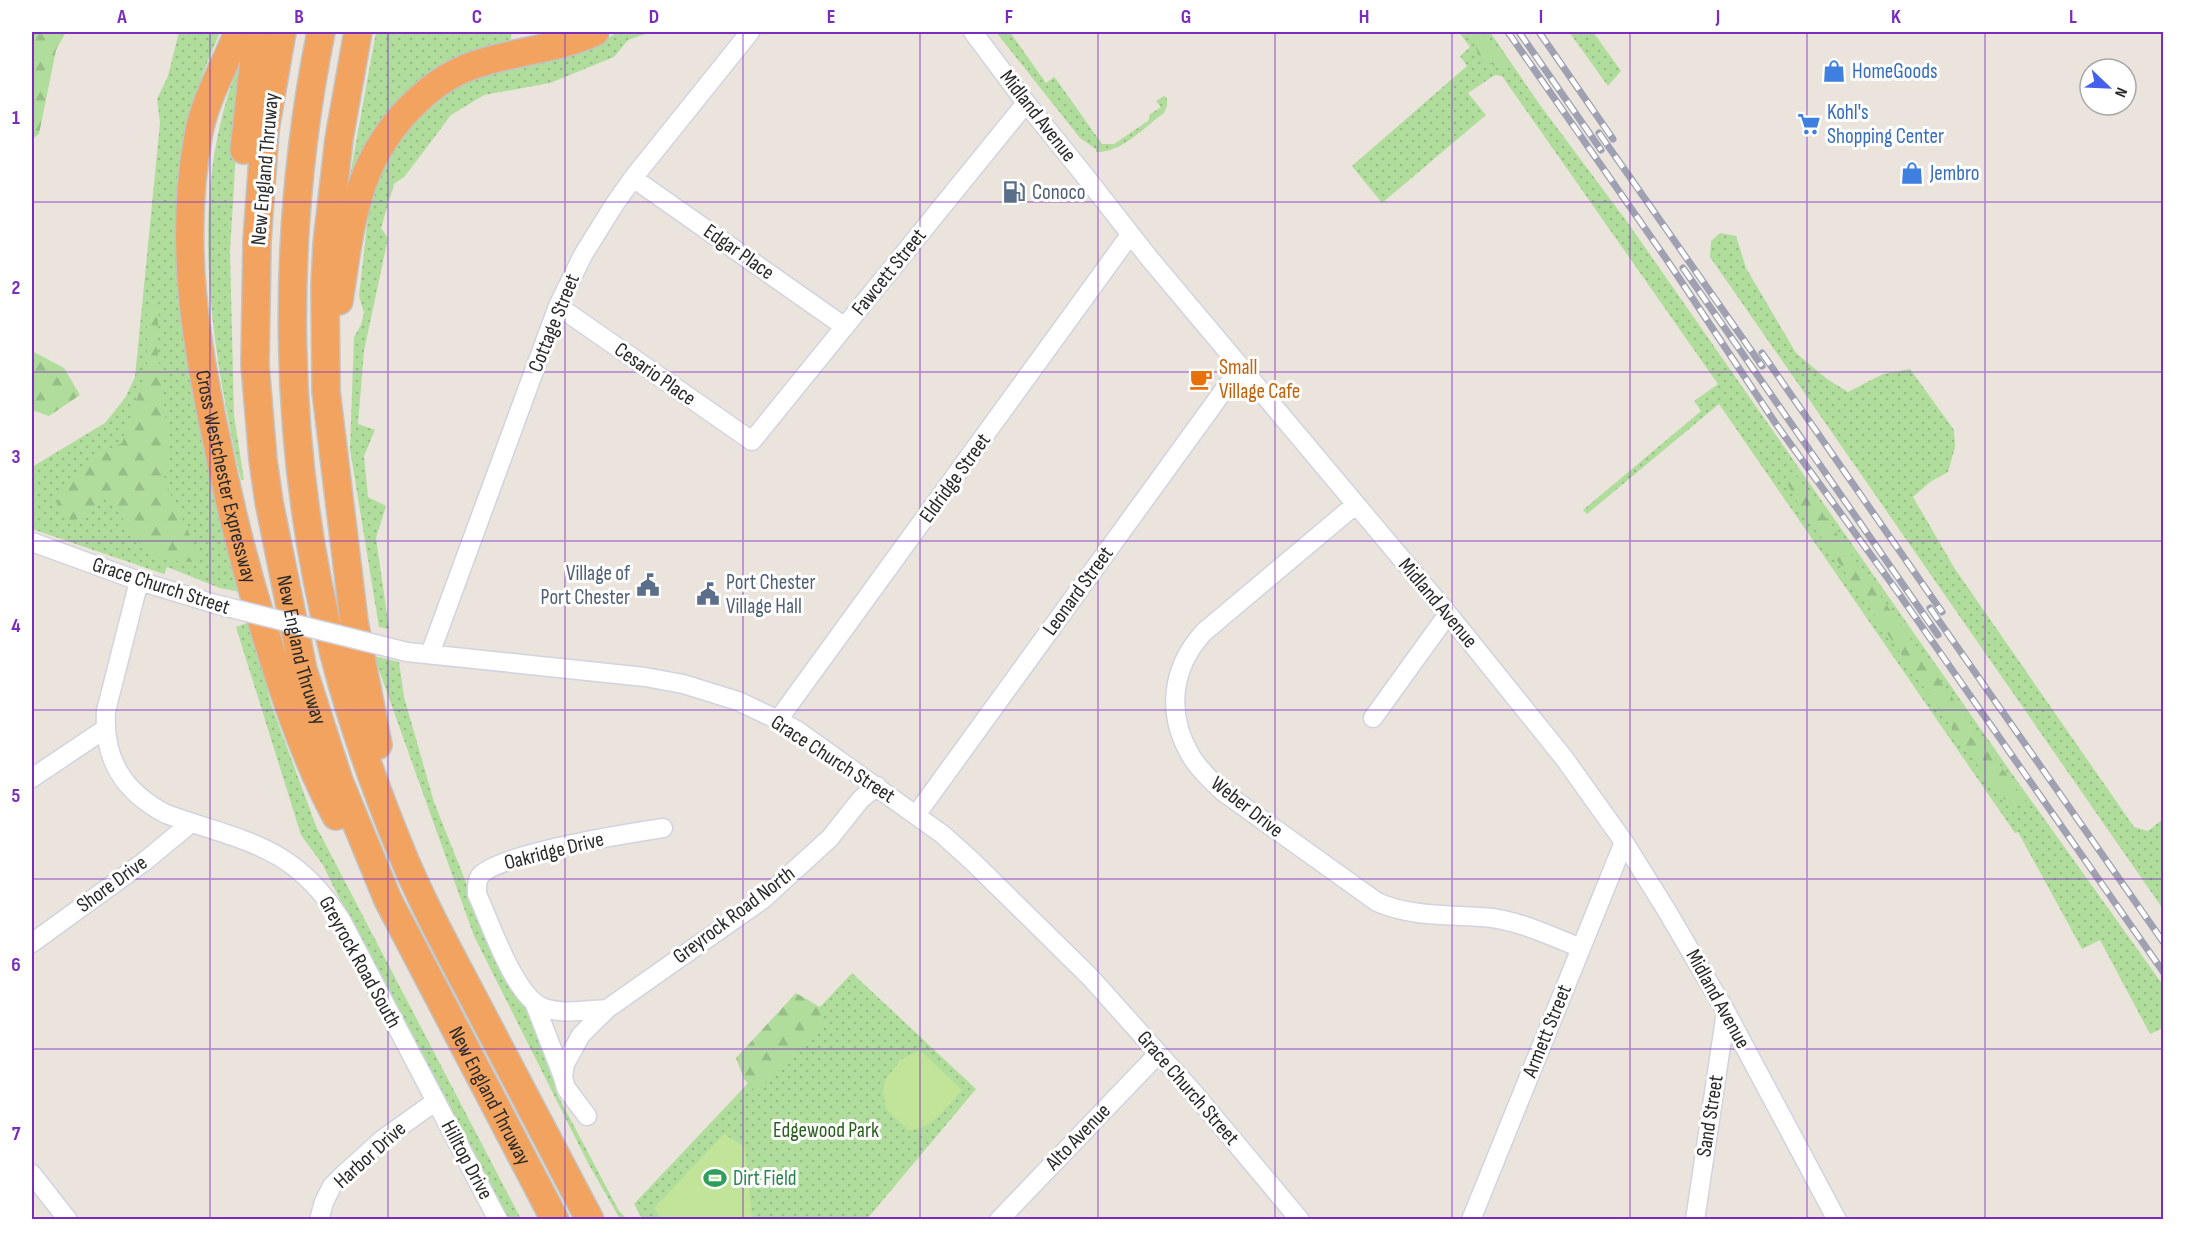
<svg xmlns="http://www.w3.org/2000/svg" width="2195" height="1251" viewBox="0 0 2195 1251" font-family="'Sofia Sans Condensed',sans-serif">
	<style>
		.grass { fill: url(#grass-dots) }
		.forest { fill: url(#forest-firs) }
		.pitch { fill: #c1e498 }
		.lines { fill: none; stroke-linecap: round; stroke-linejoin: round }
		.minor-casing { stroke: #d1d3e1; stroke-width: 21 }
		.highway-casing { stroke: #c3c3c3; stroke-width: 30 }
		.minor { stroke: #fff; stroke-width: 18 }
		.highway { stroke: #f2a35f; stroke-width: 27 }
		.rail-casing { stroke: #9fa1b2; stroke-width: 7 }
		.rail { stroke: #fff; stroke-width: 4.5; stroke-dasharray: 14; stroke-linecap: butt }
		.minor-bridge-casing { stroke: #d1d3e1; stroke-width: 21; stroke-linecap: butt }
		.minor-bridge { stroke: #fff; stroke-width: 18 }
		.grid { fill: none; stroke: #7b2cbf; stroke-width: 1.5; stroke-opacity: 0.55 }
		.labels { text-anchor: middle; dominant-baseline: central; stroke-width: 6; stroke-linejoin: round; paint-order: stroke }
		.shop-label { font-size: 21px; fill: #366cbe; stroke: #fff; text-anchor: start }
		.street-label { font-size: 21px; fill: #292929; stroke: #fff }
		.service-label { font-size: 21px; fill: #4e5e75; stroke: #fff; text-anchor: start }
		.food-label { font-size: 21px; fill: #c56008; stroke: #fff; text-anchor: start }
		.park-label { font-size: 21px; fill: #2a601f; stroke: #fff }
		.leisure-label { font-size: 21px; fill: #27864d; stroke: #fff; text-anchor: start }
		.neatline { fill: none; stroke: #7b2cbf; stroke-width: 2 }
		.grid-label { font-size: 20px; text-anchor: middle; font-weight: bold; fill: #7b2cbf }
	</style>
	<defs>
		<pattern id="grass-dots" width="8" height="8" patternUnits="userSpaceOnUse" patternTransform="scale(1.5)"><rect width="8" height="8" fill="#b0dd9c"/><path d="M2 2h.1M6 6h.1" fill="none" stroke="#97be86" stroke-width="1.8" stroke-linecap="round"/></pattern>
		<pattern id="forest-firs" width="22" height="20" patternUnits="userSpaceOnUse" patternTransform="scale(1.5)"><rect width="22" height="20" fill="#b0dd9c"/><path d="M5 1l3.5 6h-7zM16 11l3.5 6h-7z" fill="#97be86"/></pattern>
	</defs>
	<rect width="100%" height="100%" fill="#eae4dc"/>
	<path class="grass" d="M 179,32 L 220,32 L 203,73 L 190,115 L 179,227 L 183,328 L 200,422 L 240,592 L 220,588 L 167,567 L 164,574 L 32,529 L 32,467 L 105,423 L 125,398 L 135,377 L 160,123 L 157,99 L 168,76 Z
		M 376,32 L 512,32 L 510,44 L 455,65 L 354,183 L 349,181 Z
		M 618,32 L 651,32 L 628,40 L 614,57 L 550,83 L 484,95 L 451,115 L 405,176 L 394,184 L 381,228 L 388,238 L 364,351 L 358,424 L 375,430 L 364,456 L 368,497 L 386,506 L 376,538 L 389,629 L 379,627 L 350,449 L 354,337 L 361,325 L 364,313 L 359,296 L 370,199 L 383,164 L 412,124 L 445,93 L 503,65 L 594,46 Z
		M 996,32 L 1010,32 L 1046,83 L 1054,77 L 1056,79 L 1102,144 L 1114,144 L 1148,121 L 1150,117 L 1149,115 L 1161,107 L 1156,101 L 1164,96 L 1167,98 L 1167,106 L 1164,113 C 1144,127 1122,153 1096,152 L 1096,149 L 1080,138 Z
		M 1459,32 L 1490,32 L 1540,105 L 1628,223 L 2015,778 L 2163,985 L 2163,1028 L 2150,1034 L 2100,940 L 2082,949 L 2018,832 L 2015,833 L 1719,404 L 1587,514 L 1583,510 L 1701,411 L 1694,401 L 1718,384 L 1502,76 L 1495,75 L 1468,93 L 1486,115 L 1382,203 L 1352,166 L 1467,66 L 1460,56 L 1470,47 Z
		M 1569,32 L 1593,32 L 1621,71 L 1608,86 Z
		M 245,50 L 239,102 L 230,251 L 234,415 L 244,480 L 241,480 C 210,340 184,186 245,50 Z
		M 1720,233 L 1736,236 L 1746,268 L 1796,353 L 1827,379 L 1848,392 L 1883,374 L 1910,369 L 1954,430 L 1955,447 L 1948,472 L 1930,482 L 1913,497 L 1955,569 L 2134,827 L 2148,831 L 2163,819 L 2163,909 L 1710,257 L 1711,241 Z
		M 247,623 L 251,624 L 271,704 L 316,826 L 521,1219 L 509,1219 L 396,1015 L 323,865 L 301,835 L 236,627 Z
		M 374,656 L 399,662 L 404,697 L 434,802 L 469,890 L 543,1038 L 554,1064 L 557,1094 L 619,1211 L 627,1219 L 620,1219 L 588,1163 L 474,936 Z
		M 852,973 L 976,1089 L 867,1219 L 642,1219 L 634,1204 Z"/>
	<path class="forest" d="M 32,32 L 66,32 L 56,50 L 39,134 L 32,139 Z
		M 1472,32 L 1478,32 L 1505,62 L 1506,73 L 1478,55 Z
		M 154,304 L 159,307 L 157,345 L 169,447 L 164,480 L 199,554 L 195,562 L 182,562 L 150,554 L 124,526 L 122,514 L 104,499 L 86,517 L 71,520 L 59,512 L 57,503 C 78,467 85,461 122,443 L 147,370 L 147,315 Z
		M 32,351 L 64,368 L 80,395 L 49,416 L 32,410 Z
		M 1786,475 L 1798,477 C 1872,587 1950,693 2026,802 C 2010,805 2004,801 1994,789 L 1799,505 L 1786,481 Z
		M 796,993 L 820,1007 L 821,1023 L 757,1093 L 744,1079 L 736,1058 Z"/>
	<path class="pitch" d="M 920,1050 L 962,1090 C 946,1107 933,1130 908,1130 L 886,1109 L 883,1091 L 886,1079 L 900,1060 Z
		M 724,1134 L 745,1147 L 752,1219 L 661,1219 L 654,1208 Z"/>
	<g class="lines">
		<g class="minor-casing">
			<path id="minor" d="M 973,32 L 1026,103 L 1081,171 L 1150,259 L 1448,614 L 1564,758 L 1624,842 L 1667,911 L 1726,1012 L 1837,1220
				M 633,178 L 845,327
				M 558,306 L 752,441 L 1026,103
				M 1355,505 L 1204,632 C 1171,668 1166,714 1191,756 C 1199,770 1211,780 1222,791 L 1377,902 C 1413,918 1453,914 1492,918 C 1522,922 1553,937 1581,948
				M 32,542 L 139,581 L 215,604
				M 139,581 L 106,711 C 103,760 124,792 166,814 C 244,842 293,844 341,920 L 498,1220
				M 407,652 L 645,677 L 683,684 L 738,701 L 778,720 L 798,731 L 942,834 L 972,861 L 1090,977 L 1193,1092 L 1300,1220
				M 430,654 L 558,306 L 583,255 L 614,205 L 633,178 L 750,32
				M 1373,718 L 1448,614
				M 778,720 L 1130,235
				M 32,778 L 105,729
				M 916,815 L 1240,368
				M 32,943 L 145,861 L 191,823
				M 534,1002 L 563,1077
				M 607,1009 C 587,1010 561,1015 542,1007 C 514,995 490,922 477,894 C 477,888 476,882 480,876 C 497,854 630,833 663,828
				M 587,1116 L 566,1088 L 563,1077 L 565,1064 L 581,1035 L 607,1009 L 762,900 L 830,838 L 861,799 L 877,786
				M 32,1174 L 68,1220
				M 319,1220 L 324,1202 L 332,1186 L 342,1176 L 383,1139 L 436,1101
				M 999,1220 L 1158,1054
				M 1471,1220 L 1624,842
				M 1695,1220 L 1726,1012"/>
		</g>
		<g class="highway-casing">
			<g id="highway">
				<path id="s1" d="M 238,32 C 225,66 204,100 198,137 C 179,241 195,341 217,442 C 229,503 244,563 262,622 C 282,689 303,754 336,816"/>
				<path id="s2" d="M 282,32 L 265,130 L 257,241 L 255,365 L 263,460 L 269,502 L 303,670 L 339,781 L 388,900 L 555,1220"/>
				<path d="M 321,32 C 280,236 282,452 334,654 C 351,720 375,788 401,851 C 422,903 450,953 476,1003 C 514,1075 552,1147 590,1220"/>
				<path d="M 358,32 L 339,139 L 327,244 L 325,286 L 326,391 L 354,621 L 378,745"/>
				<path d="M 244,150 L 257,32"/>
				<path d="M 339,301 C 351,222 356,156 419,99 C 435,84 455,71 477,64 C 516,51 558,49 595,32"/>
			</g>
		</g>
		<use href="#minor" class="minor"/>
		<use href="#highway" class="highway"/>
		<g class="rail-casing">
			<path id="rail" d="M 1508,32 L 1667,260 L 1776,424 L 1897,591 L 2164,973
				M 1519,32 L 1601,150
				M 1539,32 L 1613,139
				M 1599,133 L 1762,366
				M 1683,268 L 1938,635
				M 1762,353 L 1942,612
				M 1930,608 L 2164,943"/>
		</g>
		<use href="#rail" class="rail"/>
		<g class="minor-bridge-casing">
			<path id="minor-bridge" d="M 215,604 L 407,652"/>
		</g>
		<use href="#minor-bridge" class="minor-bridge"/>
	</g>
	<path class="grid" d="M 210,32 L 210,1220M 388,32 L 388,1220M 565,32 L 565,1220M 743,32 L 743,1220M 920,32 L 920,1220M 1098,32 L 1098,1220M 1275,32 L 1275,1220M 1452,32 L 1452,1220M 1630,32 L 1630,1220M 1807,32 L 1807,1220M 1985,32 L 1985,1220M 32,202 L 2164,202M 32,372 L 2164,372M 32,541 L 2164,541M 32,710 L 2164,710M 32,879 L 2164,879M 32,1049 L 2164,1049"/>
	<defs>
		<g id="shop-bare" transform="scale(1.8)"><path d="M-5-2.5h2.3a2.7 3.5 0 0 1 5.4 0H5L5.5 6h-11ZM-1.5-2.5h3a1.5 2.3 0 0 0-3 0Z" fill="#3f7fe0" stroke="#fff" stroke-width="2.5" paint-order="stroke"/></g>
		<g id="supermarket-bare" transform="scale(1.8)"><path d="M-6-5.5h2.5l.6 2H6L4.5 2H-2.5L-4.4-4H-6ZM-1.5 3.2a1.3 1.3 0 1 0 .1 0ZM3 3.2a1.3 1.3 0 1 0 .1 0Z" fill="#3f7fe0" stroke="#fff" stroke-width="2.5" paint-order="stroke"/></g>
		<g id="fuel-bare" transform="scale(1.8)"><path d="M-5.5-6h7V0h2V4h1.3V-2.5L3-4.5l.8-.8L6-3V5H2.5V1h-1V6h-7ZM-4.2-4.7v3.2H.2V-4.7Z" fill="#5c6f8a" stroke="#fff" stroke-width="2.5" paint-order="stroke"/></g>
		<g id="cafe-bare" transform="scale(1.8)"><path d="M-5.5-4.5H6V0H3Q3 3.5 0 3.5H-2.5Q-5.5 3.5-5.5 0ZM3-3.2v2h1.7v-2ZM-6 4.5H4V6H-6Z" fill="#e8710a" stroke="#fff" stroke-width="2.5" paint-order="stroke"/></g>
		<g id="civic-bare" transform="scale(1.8)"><path d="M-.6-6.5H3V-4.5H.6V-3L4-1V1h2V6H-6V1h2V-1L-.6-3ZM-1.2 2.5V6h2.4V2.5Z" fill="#5c6f8a" stroke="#fff" stroke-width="2.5" paint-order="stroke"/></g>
		<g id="stadium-bare" transform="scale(1.8)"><path d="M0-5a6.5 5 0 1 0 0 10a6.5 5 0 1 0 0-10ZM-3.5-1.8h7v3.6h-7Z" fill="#2e9e5b" stroke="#fff" stroke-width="2.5" paint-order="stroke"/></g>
	</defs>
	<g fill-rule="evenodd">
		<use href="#shop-bare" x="1834" y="71"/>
		<use href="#supermarket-bare" x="1809" y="124"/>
		<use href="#shop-bare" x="1912" y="173"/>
		<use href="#fuel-bare" x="1014" y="192"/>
		<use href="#cafe-bare" x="1201" y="379"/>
		<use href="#civic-bare" x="648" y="585"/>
		<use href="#civic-bare" x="708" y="594"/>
		<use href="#stadium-bare" x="715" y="1178"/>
	</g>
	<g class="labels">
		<g class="shop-label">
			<text x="1852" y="71">HomeGoods</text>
			<text x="1827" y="112">Kohl's<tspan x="1827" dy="24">Shopping Center</tspan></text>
			<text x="1930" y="173">Jembro</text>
		</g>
		<g class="street-label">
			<text transform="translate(1038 116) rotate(52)">Midland Avenue</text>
			<text transform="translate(265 169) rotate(-85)">New England Thruway</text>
			<text transform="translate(739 252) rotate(35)">Edgar Place</text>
			<text transform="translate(889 272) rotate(-51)">Fawcett Street</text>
			<text transform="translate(554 323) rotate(-68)">Cottage Street</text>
			<text transform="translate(655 374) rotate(35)">Cesario Place</text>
			<text stroke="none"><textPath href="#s1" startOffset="456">Cross Westchester Expressway</textPath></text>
			<text transform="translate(955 478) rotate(-54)">Eldridge Street</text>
			<text transform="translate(161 586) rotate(18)">Grace Church Street</text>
			<text transform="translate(1078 591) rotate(-54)">Leonard Street</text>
			<text transform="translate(1438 603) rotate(50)">Midland Avenue</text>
			<text stroke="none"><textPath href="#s2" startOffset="624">New England Thruway</textPath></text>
			<text transform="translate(833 759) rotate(33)">Grace Church Street</text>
			<text transform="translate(1247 807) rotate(38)">Weber Drive</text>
			<text transform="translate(554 851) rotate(-14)">Oakridge Drive</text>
			<text transform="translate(112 884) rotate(-36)">Shore Drive</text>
			<text transform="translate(734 915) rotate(-37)">Greyrock Road North</text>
			<text transform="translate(360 962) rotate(61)">Greyrock Road South</text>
			<text transform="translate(1718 999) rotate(61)">Midland Avenue</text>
			<text transform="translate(1547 1031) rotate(-68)">Armett Street</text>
			<text transform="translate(1188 1088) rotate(49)">Grace Church Street</text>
			<text stroke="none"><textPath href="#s2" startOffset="1110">New England Thruway</textPath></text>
			<text transform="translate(1710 1116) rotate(-81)">Sand Street</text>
			<text transform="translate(1078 1137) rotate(-46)">Alto Avenue</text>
			<text transform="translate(370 1155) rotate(-42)">Harbor Drive</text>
			<text transform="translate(467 1160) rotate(62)">Hilltop Drive</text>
		</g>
		<g class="service-label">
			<text x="1032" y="192">Conoco</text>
			<text x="630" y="573" text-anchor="end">Village of<tspan x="630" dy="24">Port Chester</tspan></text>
			<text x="726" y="582">Port Chester<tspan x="726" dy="24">Village Hall</tspan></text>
		</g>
		<g class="food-label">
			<text x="1219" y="367">Small<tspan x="1219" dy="24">Village Cafe</tspan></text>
		</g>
		<g class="park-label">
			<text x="826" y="1130">Edgewood Park</text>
		</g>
		<g class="leisure-label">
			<text x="733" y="1178">Dirt Field</text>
		</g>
	</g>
	<rect width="2195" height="1251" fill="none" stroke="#ffffff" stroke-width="66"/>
	<g transform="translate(2108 87) rotate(113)"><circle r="28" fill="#ffffff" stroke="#a9a9a9" stroke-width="1.5"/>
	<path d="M0-4.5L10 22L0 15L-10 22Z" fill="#4760ec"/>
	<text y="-9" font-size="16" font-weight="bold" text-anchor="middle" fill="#292929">N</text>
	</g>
	<rect x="33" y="33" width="2129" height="1185" class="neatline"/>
	<g class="grid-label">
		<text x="122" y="23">A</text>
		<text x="299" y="23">B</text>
		<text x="477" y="23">C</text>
		<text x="654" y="23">D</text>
		<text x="831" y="23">E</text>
		<text x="1009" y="23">F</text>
		<text x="1186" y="23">G</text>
		<text x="1364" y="23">H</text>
		<text x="1541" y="23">I</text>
		<text x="1718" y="23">J</text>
		<text x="1896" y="23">K</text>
		<text x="2073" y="23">L</text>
		<text x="16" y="124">1</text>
		<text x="16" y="294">2</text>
		<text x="16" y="463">3</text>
		<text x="16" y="632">4</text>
		<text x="16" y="802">5</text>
		<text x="16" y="971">6</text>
		<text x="16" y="1140">7</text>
	</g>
</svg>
